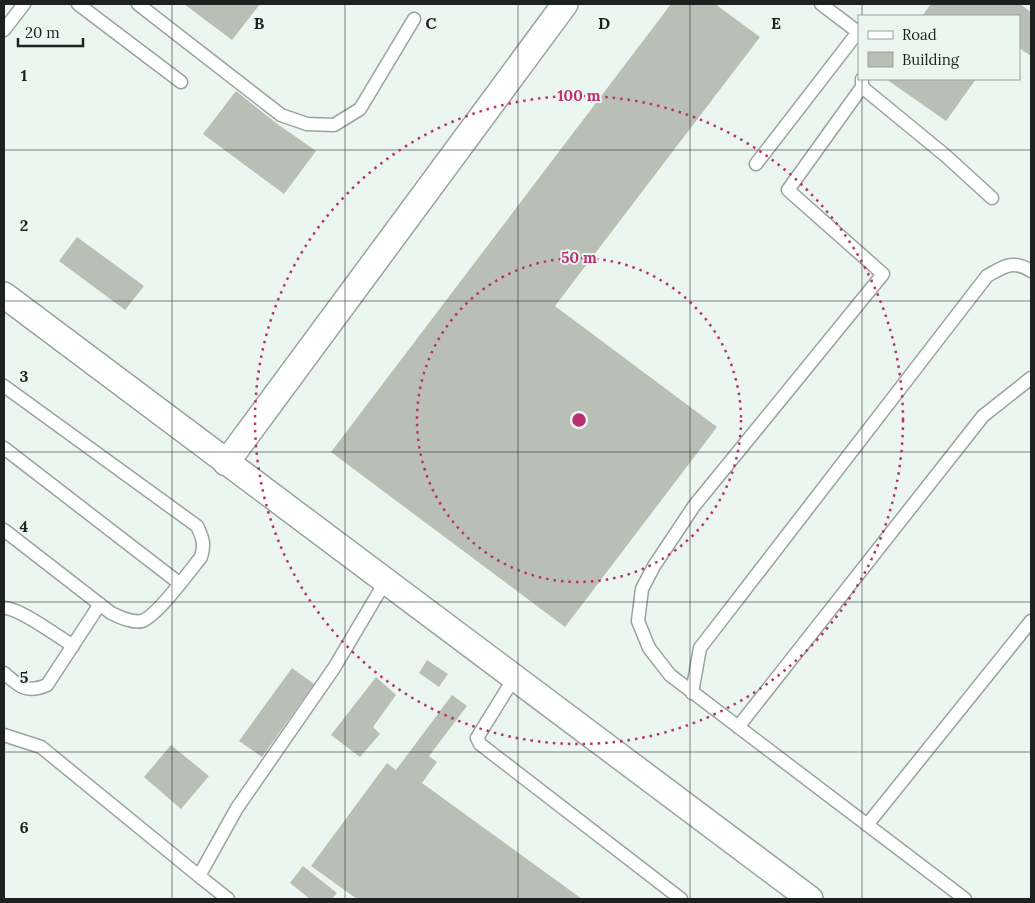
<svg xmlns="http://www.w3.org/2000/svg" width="1035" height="903" viewBox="0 0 1035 903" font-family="Lora,serif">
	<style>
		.building { fill: #babfb6 }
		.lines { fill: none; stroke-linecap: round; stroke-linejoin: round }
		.lane-casing { stroke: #9aa39e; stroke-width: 15 }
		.street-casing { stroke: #9aa39e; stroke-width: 28 }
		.lane { stroke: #fff; stroke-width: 12 }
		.street { stroke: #fff; stroke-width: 25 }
		.grid { fill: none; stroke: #1d211f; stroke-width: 1; stroke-opacity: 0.55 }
		.ring { fill: none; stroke: #b93171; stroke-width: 2.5; stroke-dasharray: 2.5 5 }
		.grid-label { font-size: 16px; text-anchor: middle; font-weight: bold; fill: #1d211f; stroke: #ebf6f0; stroke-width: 4; stroke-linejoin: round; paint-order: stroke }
		.centre { fill: #b93171; stroke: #ebf6f0; stroke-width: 2.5 }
		.ring-label { font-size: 15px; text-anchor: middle; font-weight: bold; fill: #b93171; stroke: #ebf6f0; stroke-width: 4; stroke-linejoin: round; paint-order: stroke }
	</style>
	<rect width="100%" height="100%" fill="#ebf6f0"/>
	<path class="building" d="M 184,4 L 260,4 L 232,40 Z
		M 671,4 L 715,4 L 760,37 L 555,306 L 717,427 L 565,627 L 331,452 Z
		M 931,4 L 1020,4 L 1031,12 L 1031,56 L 1019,48 L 1019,16 L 922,16 Z
		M 886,79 L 976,79 L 946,121 Z
		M 236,91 L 276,123 L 316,151 L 284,194 L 203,134 Z
		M 77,237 L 144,286 L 125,310 L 59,261 Z
		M 427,660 L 448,674 L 439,687 L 419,673 Z
		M 292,668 L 314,684 L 262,757 L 239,741 Z
		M 376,677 L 396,695 L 373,727 L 380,734 L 360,757 L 331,735 Z
		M 452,695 L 467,706 L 429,756 L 437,762 L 422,783 L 582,899 L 357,899 L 311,866 L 387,763 L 396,770 Z
		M 171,745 L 209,776 L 181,809 L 144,777 Z
		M 303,866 L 337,893 L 332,899 L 310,899 L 290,883 Z"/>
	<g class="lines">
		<g class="lane-casing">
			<path id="lane" d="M 78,4 L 181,82
				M 138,4 L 281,115 L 307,124 L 334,125 L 360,109 L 414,19
				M 821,4 L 858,32 L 859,37
				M 4,30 L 24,4
				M 862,79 L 862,87 L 946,156 L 992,198
				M 862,87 L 788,190 L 883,274 L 694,506 L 654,566 L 642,589 L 638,621 L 649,648 L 670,675 L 965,899
				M 756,164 L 858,32
				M 4,386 L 197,526 C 203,538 205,545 201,557 C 190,571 156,617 142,621 C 131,623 120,617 111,613 L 4,530
				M 4,448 L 179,583
				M 4,608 C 18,607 59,637 73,646
				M 4,673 C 19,686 26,694 47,685 L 100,604
				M 514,678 L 477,738 L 480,744 L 681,899
				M 692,693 L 700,648 L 987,276 C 1003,267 1013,259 1031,271
				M 738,727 L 983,416 L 1031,378
				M 4,735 L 41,747 L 199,876
				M 867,825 L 1031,621
				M 228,899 L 199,876 L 237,808 L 334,668 L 385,582"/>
		</g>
		<g class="street-casing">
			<path id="street" d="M 4,295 L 810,899
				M 226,463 L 565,4"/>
		</g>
		<use href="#lane" class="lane"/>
		<use href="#street" class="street"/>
	</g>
	<path class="grid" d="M 172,4 L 172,899M 345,4 L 345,899M 518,4 L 518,899M 690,4 L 690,899M 862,4 L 862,16M 862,79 L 862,899M 4,150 L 1031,150M 4,301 L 1031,301M 4,452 L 1031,452M 4,602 L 1031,602M 4,752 L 1031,752"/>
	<g class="ring">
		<circle cx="579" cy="420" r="162"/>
		<circle cx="579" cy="420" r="324"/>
	</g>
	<g class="grid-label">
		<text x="259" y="29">B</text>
		<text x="431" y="29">C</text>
		<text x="604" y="29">D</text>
		<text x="776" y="29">E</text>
		<text x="24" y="81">1</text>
		<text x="24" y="231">2</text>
		<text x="24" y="382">3</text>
		<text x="24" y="532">4</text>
		<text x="24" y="683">5</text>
		<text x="24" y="833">6</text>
	</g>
	<circle cx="579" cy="420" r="8" class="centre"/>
	<g class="ring-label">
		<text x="579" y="101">100 m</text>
		<text x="579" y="263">50 m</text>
	</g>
	<rect width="1035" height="903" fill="none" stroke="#1d211f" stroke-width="10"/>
	<rect x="858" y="15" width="162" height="65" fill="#ebf6f0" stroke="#99a19c"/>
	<rect x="868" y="31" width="25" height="8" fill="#ffffff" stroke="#99a19c"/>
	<text x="902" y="40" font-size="15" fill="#1d211f">Road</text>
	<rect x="868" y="52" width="25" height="15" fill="#babfb6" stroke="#99a19c"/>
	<text x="902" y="65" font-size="15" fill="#1d211f">Building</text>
	<path d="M18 38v8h65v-8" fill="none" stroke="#1d211f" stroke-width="2.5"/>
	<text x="25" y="38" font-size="15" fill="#1d211f" stroke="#ebf6f0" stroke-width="4" paint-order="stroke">20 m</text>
</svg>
